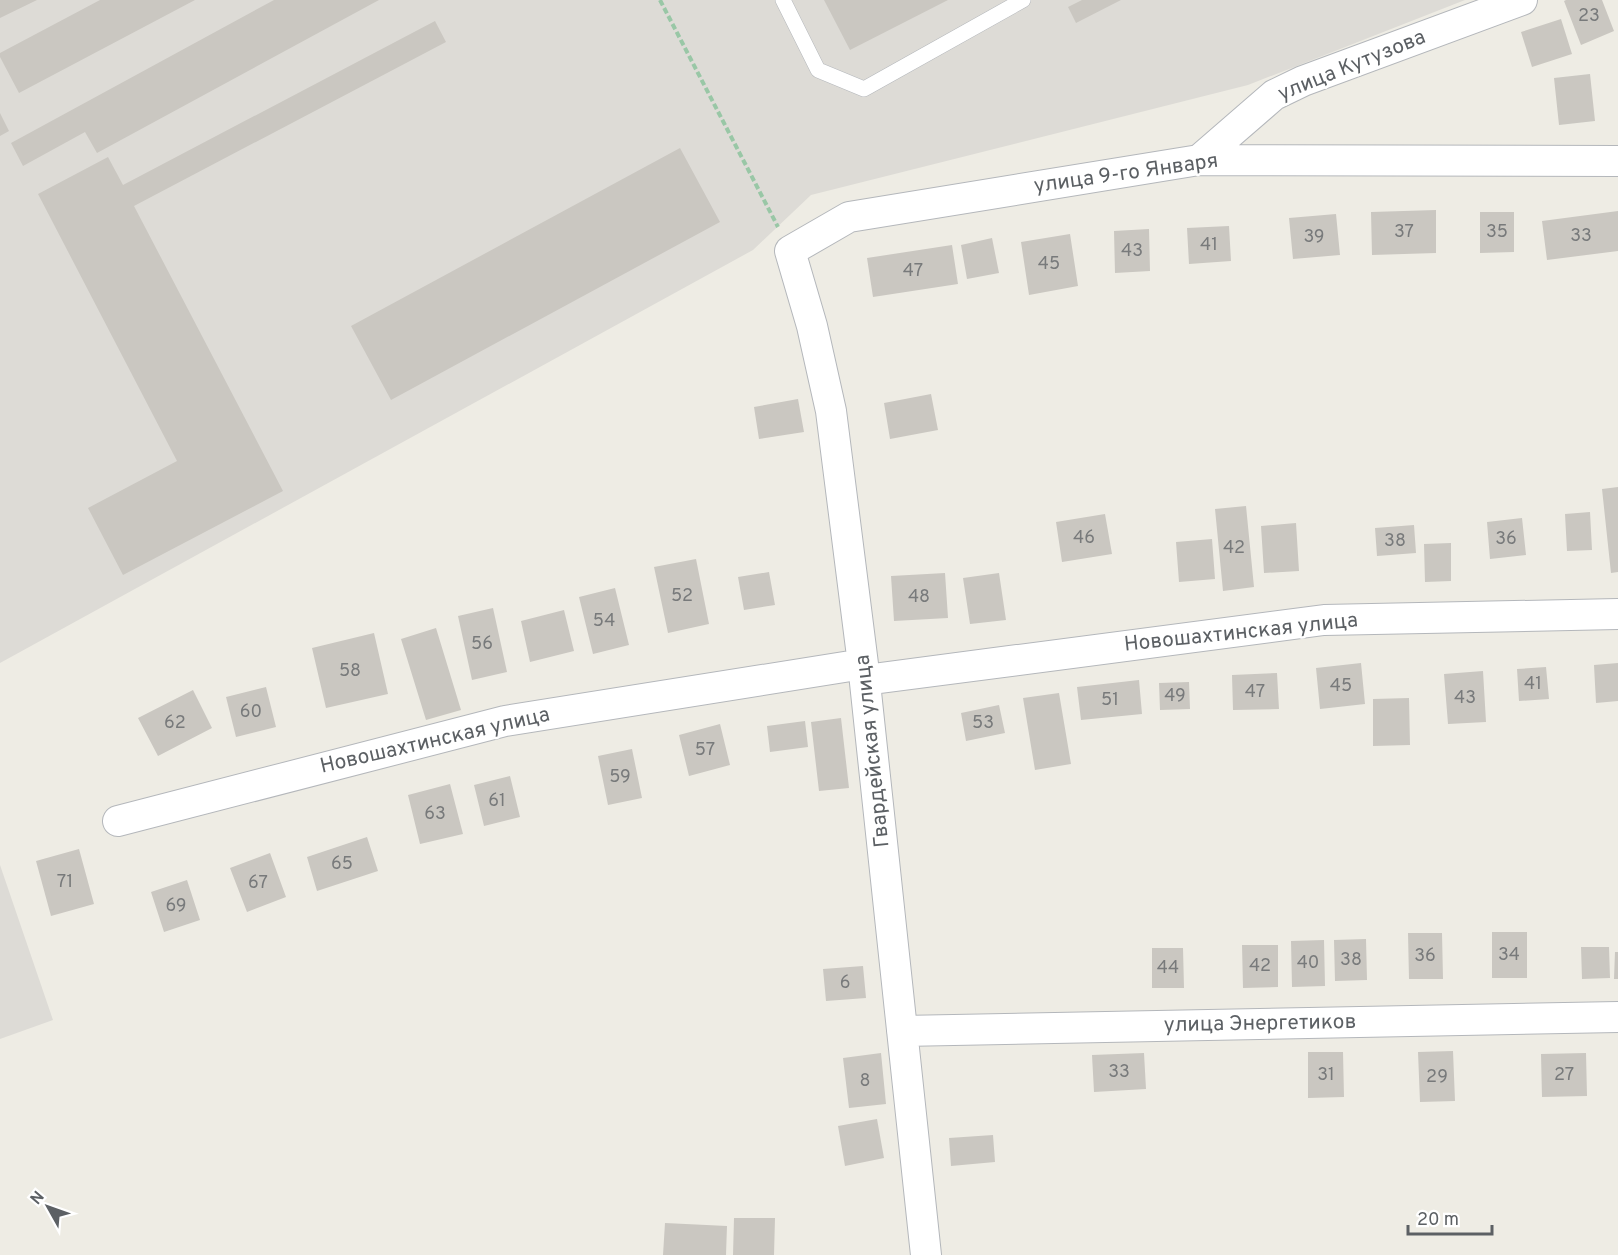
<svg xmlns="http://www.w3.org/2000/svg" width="1618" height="1255" viewBox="0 0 1618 1255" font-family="Overpass,sans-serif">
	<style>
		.industrial { fill: #dddbd6 }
		.building { fill: #cac7c1 }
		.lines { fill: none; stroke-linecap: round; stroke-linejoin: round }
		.service-casing { stroke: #b4b7bb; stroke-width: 16 }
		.minor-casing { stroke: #b4b7bb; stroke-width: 32 }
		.path { stroke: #99c7a6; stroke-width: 4; stroke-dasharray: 6 3; stroke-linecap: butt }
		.service { stroke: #fff; stroke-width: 15 }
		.minor { stroke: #fff; stroke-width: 30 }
		.labels { text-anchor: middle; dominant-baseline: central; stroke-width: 5; stroke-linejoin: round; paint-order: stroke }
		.number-label { font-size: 18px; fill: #787a7b }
		.street-label { font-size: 21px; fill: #5c6064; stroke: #fff }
	</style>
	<rect width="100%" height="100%" fill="#eeece4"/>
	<path class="industrial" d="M 0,0 L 1465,0 L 1248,85 L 811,195 L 753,250 L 0,663 Z
		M 0,865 L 53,1020 L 0,1039 Z"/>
	<path class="building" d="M 0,0 L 37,0 L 0,18 Z
		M 100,0 L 195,0 L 19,93 L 0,57 L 0,53 Z
		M 274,0 L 379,0 L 97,153 L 85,132 L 23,166 L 11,143 Z
		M 824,0 L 948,0 L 850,50 Z
		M 1082,0 L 1121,0 L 1076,23 L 1068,7 Z
		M 1566,0 L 1602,0 L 1614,31 L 1581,45 L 1564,1 Z
		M 1561,19 L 1572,54 L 1532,67 L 1521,32 Z
		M 435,21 L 446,42 L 134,206 L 283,491 L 123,575 L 88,508 L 177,461 L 38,194 L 108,157 L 123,185 Z
		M 1590,74 L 1595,121 L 1559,125 L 1554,78 Z
		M 0,113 L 9,131 L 0,136 Z
		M 680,148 L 720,222 L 391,400 L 351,326 Z
		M 1436,210 L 1436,253 L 1372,255 L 1371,212 Z
		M 1618,211 L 1618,251 L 1547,260 L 1542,221 Z
		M 1480,212 L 1514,212 L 1514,252 L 1480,253 Z
		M 1336,214 L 1340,255 L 1293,259 L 1289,218 Z
		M 1229,226 L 1231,261 L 1189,264 L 1187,228 Z
		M 1149,229 L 1150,271 L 1115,273 L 1114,231 Z
		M 1070,234 L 1078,286 L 1029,295 L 1021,242 Z
		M 992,238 L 999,273 L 967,279 L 961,245 Z
		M 952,245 L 958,284 L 873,297 L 867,258 Z
		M 931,394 L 938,430 L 890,439 L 884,403 Z
		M 798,399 L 804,432 L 759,439 L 754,407 Z
		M 1618,487 L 1618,572 L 1611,573 L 1602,489 Z
		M 1246,506 L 1254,587 L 1223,591 L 1215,509 Z
		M 1590,512 L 1592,550 L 1567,551 L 1565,514 Z
		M 1105,514 L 1112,554 L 1062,562 L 1056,522 Z
		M 1522,518 L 1526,555 L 1490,559 L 1487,522 Z
		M 1296,523 L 1299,571 L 1264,573 L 1261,526 Z
		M 1414,525 L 1416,553 L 1377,556 L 1375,528 Z
		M 1212,539 L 1215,579 L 1179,582 L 1176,542 Z
		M 1451,543 L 1451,581 L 1425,582 L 1424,544 Z
		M 696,559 L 709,624 L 668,633 L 654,567 Z
		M 769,572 L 775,605 L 744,610 L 738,577 Z
		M 945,573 L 948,618 L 894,621 L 891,576 Z
		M 999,573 L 1006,620 L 970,624 L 963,578 Z
		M 615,588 L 629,645 L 593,654 L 579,597 Z
		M 493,608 L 507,672 L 472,680 L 458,616 Z
		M 564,610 L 574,651 L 530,662 L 521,621 Z
		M 436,628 L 461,710 L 426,720 L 401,639 Z
		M 374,633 L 388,694 L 326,708 L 312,648 Z
		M 1361,663 L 1365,704 L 1320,709 L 1316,668 Z
		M 1618,663 L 1618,701 L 1596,703 L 1594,665 Z
		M 1546,667 L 1549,699 L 1519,701 L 1517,669 Z
		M 1483,671 L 1486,722 L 1448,724 L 1444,674 Z
		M 1277,673 L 1279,709 L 1233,710 L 1232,675 Z
		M 1139,680 L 1142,714 L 1081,720 L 1077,687 Z
		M 1189,682 L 1190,709 L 1160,710 L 1159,683 Z
		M 266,687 L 276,727 L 236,737 L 226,697 Z
		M 193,690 L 212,728 L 158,756 L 138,718 Z
		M 1059,693 L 1071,764 L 1035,770 L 1023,698 Z
		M 1409,698 L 1410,745 L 1373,746 L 1373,699 Z
		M 999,705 L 1005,733 L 966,741 L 961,713 Z
		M 841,718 L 849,788 L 819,791 L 811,722 Z
		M 805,721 L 808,747 L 770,752 L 767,726 Z
		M 720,724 L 730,765 L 689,776 L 679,735 Z
		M 632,749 L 642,798 L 608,805 L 598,756 Z
		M 510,776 L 520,817 L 484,826 L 474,785 Z
		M 450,784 L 463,834 L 420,844 L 408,795 Z
		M 367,837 L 378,871 L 317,891 L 307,857 Z
		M 79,849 L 94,904 L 51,916 L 36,861 Z
		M 270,853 L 286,897 L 247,912 L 230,868 Z
		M 187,880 L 200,920 L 164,932 L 151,892 Z
		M 1492,932 L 1527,932 L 1527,978 L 1492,978 Z
		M 1408,933 L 1442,933 L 1443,979 L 1409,979 Z
		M 1366,939 L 1367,980 L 1335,981 L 1334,940 Z
		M 1324,940 L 1325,986 L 1292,987 L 1291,941 Z
		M 1242,945 L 1278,945 L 1278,987 L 1243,988 Z
		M 1581,947 L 1609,947 L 1610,978 L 1582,979 Z
		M 1152,948 L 1183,948 L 1184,988 L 1152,988 Z
		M 1615,952 L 1618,952 L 1618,979 L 1614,979 Z
		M 863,966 L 866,998 L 826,1001 L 823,969 Z
		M 1453,1051 L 1455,1101 L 1420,1102 L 1418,1052 Z
		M 1308,1052 L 1343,1052 L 1344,1097 L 1308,1098 Z
		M 881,1053 L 886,1104 L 849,1108 L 843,1058 Z
		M 1144,1053 L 1146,1089 L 1094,1092 L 1092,1055 Z
		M 1586,1053 L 1587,1096 L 1542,1097 L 1541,1054 Z
		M 877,1119 L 884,1158 L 845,1166 L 838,1126 Z
		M 993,1135 L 995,1162 L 951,1166 L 949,1138 Z
		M 734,1218 L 775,1218 L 774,1255 L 733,1255 Z
		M 665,1223 L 727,1226 L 726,1255 L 663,1255 Z"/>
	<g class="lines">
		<g class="service-casing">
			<path id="service" d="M 783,0 L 818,70 L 864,89 L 1023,0"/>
		</g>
		<g class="minor-casing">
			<path id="minor" d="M 1199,160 L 1274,95 L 1303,81 L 1522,0
				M 865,680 L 1324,620 L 1618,614
				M 118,821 L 505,721 L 863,664
				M 902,1031 L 1618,1017
				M 926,1255 L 863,664 L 831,411 L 812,326 L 790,251 L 849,217 L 1199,160 L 1618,161"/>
		</g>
		<path class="path" d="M 660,0 L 778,227"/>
		<use href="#service" class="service"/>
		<use href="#minor" class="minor"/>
	</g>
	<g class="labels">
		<g class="number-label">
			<text x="1589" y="16">23</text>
			<text x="1404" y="232">37</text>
			<text x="1497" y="232">35</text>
			<text x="1581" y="236">33</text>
			<text x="1314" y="237">39</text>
			<text x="1209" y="245">41</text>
			<text x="1132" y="251">43</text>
			<text x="1049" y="264">45</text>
			<text x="913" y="271">47</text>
			<text x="1084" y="538">46</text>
			<text x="1506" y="539">36</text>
			<text x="1395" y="541">38</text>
			<text x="1234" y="548">42</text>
			<text x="682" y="596">52</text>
			<text x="919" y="597">48</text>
			<text x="604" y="621">54</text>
			<text x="482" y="644">56</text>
			<text x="350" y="671">58</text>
			<text x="1533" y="684">41</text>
			<text x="1341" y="686">45</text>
			<text x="1255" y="692">47</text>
			<text x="1175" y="696">49</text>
			<text x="1465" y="698">43</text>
			<text x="1110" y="700">51</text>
			<text x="251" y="712">60</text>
			<text x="175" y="723">62</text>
			<text x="983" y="723">53</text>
			<text x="705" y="750">57</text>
			<text x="620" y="777">59</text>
			<text x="497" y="801">61</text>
			<text x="435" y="814">63</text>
			<text x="342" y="864">65</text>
			<text x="65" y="882">71</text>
			<text x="258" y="883">67</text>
			<text x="176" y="906">69</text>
			<text x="1509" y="955">34</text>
			<text x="1425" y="956">36</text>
			<text x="1351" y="960">38</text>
			<text x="1308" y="963">40</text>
			<text x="1260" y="966">42</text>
			<text x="1168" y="968">44</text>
			<text x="845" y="983">6</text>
			<text x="1119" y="1072">33</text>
			<text x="1326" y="1075">31</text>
			<text x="1564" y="1075">27</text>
			<text x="1437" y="1077">29</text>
			<text x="865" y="1081">8</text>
		</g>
		<g class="street-label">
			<text transform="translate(1352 66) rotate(-22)">улица Кутузова</text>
			<text transform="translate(1126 174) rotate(-8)">улица 9-го Января</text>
			<text transform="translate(1241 633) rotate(-6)">Новошахтинская улица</text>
			<text transform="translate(435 741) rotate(-13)">Новошахтинская улица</text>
			<text transform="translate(873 751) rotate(-96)">Гвардейская улица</text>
			<text transform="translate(1260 1024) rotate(-1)">улица Энергетиков</text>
		</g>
	</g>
	<g transform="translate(48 1207) rotate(310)" stroke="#ffffff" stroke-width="4.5" paint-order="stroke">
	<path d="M0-4.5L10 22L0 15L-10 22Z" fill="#5c6064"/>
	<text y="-9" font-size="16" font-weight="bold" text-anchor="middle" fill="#5c6064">N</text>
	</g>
	<path d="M1408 1225v9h84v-9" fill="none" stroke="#5c6064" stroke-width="3"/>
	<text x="1417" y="1225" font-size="18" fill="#5c6064" stroke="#ffffff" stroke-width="4.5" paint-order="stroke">20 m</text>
</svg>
